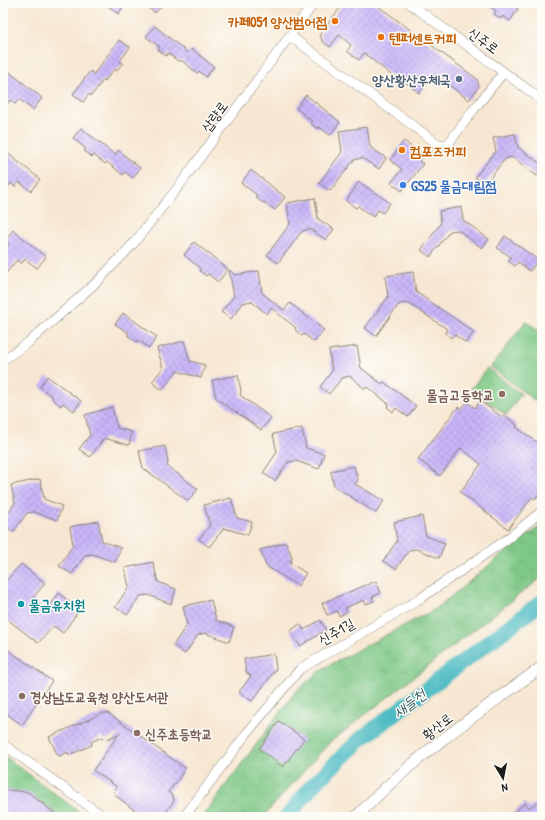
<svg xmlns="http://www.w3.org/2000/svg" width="545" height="820" viewBox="0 0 545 820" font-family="'Patrick Hand','Poor Story',sans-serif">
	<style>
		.green { fill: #7ec886; stroke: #4d7251 }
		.park { fill: url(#park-crowns); stroke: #4d7251 }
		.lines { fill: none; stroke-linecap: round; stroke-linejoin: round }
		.river { stroke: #4dbbc3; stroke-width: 16 }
		.building { fill: url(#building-cross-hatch) }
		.minor-casing { stroke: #8a8277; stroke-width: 10 }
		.major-casing { stroke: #8a8277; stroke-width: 12 }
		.minor { stroke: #fff; stroke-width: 9 }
		.major { stroke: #fff; stroke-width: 11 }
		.food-dot { fill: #e8710a; stroke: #fdfcf7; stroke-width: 1.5 }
		.service-dot { fill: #5c6f8a; stroke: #fdfcf7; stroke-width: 1.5 }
		.shop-dot { fill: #3f7fe0; stroke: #fdfcf7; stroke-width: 1.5 }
		.education-dot { fill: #8d6e63; stroke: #fdfcf7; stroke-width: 1.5 }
		.culture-dot { fill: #0f9aa8; stroke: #fdfcf7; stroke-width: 1.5 }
		.labels { text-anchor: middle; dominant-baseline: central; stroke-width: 3; stroke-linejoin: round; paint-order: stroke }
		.food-label { font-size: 14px; font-weight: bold; fill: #c56008; stroke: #fdfcf7; text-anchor: start }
		.street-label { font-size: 14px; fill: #1c1c1c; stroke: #fdfcf7 }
		.service-label { font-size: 14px; font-weight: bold; fill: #4e5e75; stroke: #fdfcf7; text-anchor: end }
		.shop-label { font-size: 14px; font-weight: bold; fill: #366cbe; stroke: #fdfcf7; text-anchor: start }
		.education-label { font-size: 14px; font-weight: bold; fill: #785e54; stroke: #fdfcf7; text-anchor: start }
		.culture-label { font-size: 14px; font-weight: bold; fill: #0d838f; stroke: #fdfcf7; text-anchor: start }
		.water-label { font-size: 15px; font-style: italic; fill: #305c5f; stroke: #fdfcf7 }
	</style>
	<defs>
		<pattern id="park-crowns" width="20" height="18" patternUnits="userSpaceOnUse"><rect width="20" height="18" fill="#7ec886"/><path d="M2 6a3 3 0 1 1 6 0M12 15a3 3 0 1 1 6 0" fill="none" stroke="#6cab73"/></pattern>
		<pattern id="building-cross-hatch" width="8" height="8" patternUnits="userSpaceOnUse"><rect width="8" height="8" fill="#c9b6f9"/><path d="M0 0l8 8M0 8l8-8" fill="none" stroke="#ac9cd5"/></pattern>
	</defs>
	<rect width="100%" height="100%" fill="#fdfcf7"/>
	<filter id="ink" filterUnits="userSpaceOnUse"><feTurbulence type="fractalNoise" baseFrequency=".025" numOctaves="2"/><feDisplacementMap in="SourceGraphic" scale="8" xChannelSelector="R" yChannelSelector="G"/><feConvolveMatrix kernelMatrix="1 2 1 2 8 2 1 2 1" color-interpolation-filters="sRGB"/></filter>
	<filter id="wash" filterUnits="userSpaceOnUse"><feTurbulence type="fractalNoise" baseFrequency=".012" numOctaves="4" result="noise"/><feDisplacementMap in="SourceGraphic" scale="16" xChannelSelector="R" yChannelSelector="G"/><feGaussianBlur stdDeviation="0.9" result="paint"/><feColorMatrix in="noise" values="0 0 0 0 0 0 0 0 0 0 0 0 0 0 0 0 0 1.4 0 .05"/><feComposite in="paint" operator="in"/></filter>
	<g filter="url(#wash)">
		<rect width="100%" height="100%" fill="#f7e7d2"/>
		<path class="green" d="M 526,321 L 542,333 L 542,406 L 491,367 Z
			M 487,368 L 521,394 L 506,415 L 471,389 Z"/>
		<path class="park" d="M 542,525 L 542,577 L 329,743 L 263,817 L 202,817 L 296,691 L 322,669 L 437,608 L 498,558 Z
			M 3,755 L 86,817 L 54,817 L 55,813 L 28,792 L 7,790 L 3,796 Z"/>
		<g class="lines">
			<path class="river" d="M 287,817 L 313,785 L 362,738 L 542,602"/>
		</g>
		<g id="blocks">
			<path class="building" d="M 105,3 L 126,3 L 118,14 Z
				M 142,3 L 164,3 L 155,13 Z
				M 344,3 L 374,3 L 477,79 L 479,86 L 469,100 L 434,74 L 419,93 L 403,80 L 401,83 L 364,53 L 359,60 L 347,51 L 351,45 L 339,35 L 330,47 L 322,41 L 320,34 Z
				M 485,3 L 510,3 L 518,9 L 510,21 L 503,16 L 501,19 L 494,14 L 496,11 Z
				M 155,26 L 188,53 L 192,49 L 214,67 L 206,77 L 199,71 L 197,73 L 181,60 L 179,62 L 168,53 L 166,56 L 158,50 L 160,47 L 146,37 Z
				M 119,40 L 130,47 L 120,61 L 123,63 L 116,71 L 114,69 L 105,81 L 104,79 L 91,96 L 89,94 L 83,102 L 73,94 L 90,71 L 94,74 Z
				M 3,67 L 42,98 L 33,110 L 19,99 L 15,104 L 10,100 L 3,110 Z
				M 306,95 L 340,122 L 330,135 L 319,127 L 318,129 L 310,123 L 312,121 L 296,108 Z
				M 367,127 L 370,147 L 386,158 L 379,169 L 362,158 L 354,160 L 330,191 L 319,183 L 342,152 L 339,131 Z
				M 81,128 L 115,155 L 118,150 L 140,168 L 133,178 L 125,172 L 123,175 L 107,162 L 105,164 L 94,155 L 92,157 L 84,151 L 86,149 L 73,138 Z
				M 515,134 L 518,147 L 542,165 L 542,169 L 537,176 L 512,157 L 505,159 L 485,184 L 475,177 L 496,151 L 493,138 Z
				M 404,141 L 423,156 L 419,161 L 423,164 L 402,191 L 391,183 L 402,169 L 390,160 Z
				M 7,153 L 40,179 L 31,191 L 19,182 L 15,187 L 11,183 L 3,193 L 3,158 Z
				M 251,170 L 285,197 L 275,210 L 264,202 L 263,203 L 255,197 L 257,195 L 241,183 Z
				M 359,182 L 390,203 L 383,213 L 378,210 L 373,217 L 358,206 L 356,208 L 346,201 Z
				M 315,198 L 318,219 L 334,229 L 326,240 L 310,229 L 302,231 L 278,263 L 267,255 L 290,224 L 287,203 Z
				M 461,207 L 463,220 L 489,239 L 482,248 L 458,230 L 450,231 L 430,257 L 421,250 L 441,223 L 439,211 Z
				M 13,230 L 46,257 L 37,268 L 25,259 L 21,264 L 17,260 L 3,277 L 3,252 L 9,244 L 5,241 Z
				M 505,236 L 538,260 L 530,271 L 518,262 L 515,266 L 508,261 L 511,257 L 497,248 Z
				M 194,242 L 228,269 L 218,282 L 208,274 L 206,276 L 199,270 L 200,268 L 184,255 Z
				M 229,270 L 235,275 L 259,271 L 262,293 L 284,310 L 290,303 L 324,330 L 314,342 L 304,334 L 302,336 L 295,330 L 296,328 L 271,308 L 267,314 L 251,301 L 243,303 L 231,319 L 221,312 L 234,296 Z
				M 413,272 L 416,292 L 474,332 L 466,343 L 454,334 L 451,338 L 445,333 L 447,329 L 408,303 L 399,304 L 376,336 L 365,328 L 388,297 L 385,276 Z
				M 123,313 L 157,337 L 149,348 L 138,340 L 137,342 L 127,335 L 129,333 L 115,324 Z
				M 184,341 L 190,361 L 205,365 L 201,378 L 177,371 L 162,390 L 152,382 L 163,368 L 157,348 Z
				M 357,346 L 361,368 L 382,384 L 384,382 L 416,406 L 408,417 L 396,408 L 393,412 L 387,407 L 389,404 L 367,387 L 365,389 L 350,376 L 342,378 L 329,394 L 320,387 L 332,371 L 329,350 Z
				M 238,375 L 241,391 L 240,395 L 271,418 L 261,430 L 216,398 L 212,380 Z
				M 47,376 L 81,401 L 74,411 L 63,403 L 61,406 L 52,399 L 53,397 L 40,387 Z
				M 480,401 L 502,417 L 504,415 L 517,425 L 516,427 L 542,446 L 542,489 L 535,499 L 532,497 L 508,529 L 460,492 L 481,464 L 461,448 L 440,476 L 418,459 L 458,407 L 461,409 L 467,402 L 475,408 Z
				M 112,407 L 117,428 L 132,432 L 129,445 L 104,438 L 90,457 L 79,449 L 90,435 L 85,415 Z
				M 302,428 L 306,448 L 324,454 L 319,469 L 296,461 L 288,462 L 275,481 L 263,473 L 277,452 L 273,434 Z
				M 165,446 L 168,462 L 167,466 L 198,489 L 188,501 L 143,468 L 139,451 Z
				M 354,466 L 358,480 L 355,484 L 384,501 L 376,513 L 334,486 L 331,471 Z
				M 40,479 L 44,499 L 62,506 L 57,520 L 34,512 L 27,513 L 13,532 L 3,525 L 3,521 L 15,503 L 11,485 Z
				M 231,498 L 237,518 L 252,522 L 248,535 L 224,528 L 209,547 L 199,539 L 210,525 L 204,505 Z
				M 422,516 L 426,536 L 445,543 L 439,558 L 416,549 L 409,550 L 396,569 L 383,561 L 397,541 L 394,522 Z
				M 98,521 L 102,541 L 121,548 L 115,562 L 92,554 L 85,555 L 72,574 L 59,566 L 73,545 L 70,527 Z
				M 286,542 L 292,557 L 290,563 L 306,573 L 298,586 L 266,566 L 260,550 Z
				M 153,562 L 158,582 L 176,589 L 171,604 L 148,595 L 140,596 L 127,615 L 115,607 L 129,587 L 125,568 Z
				M 21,564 L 45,583 L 32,599 L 46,611 L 59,593 L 79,610 L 63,633 L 54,626 L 38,643 L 3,616 L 3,584 Z
				M 376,581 L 381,593 L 372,597 L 374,601 L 366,604 L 364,600 L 345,608 L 347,612 L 339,616 L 337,611 L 327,615 L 322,603 Z
				M 211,600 L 216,620 L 234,627 L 229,642 L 205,633 L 198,635 L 185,654 L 173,645 L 187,625 L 183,606 Z
				M 320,620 L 326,630 L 300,646 L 290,631 L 300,624 L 304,630 Z
				M 8,650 L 52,681 L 22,725 L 3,711 L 3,656 Z
				M 274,654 L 276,669 L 252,701 L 239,692 L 251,676 L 246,672 L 244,659 Z
				M 103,713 L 108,713 L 185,768 L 178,780 L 168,792 L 173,796 L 174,801 L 162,817 L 143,817 L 115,795 L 114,791 L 117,787 L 93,770 L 120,733 L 105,740 L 102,737 L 91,742 L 92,745 L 69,755 L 68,752 L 60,756 L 57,754 L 49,737 Z
				M 279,721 L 304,739 L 283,767 L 259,749 Z
				M 7,790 L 28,792 L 59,817 L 8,817 L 3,814 L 3,796 Z
				M 542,798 L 542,817 L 516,817 L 513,813 L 525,803 L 529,808 Z"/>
		</g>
	</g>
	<g filter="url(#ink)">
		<use href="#blocks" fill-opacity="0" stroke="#8a8277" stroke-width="1"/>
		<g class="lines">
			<g class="minor-casing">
				<path id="minor" d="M 409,3 L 542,100
					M 290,36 L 438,144 L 448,144 L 475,108 L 504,72
					M 3,360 L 29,342 L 99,280 L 133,244 L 179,186 L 314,3
					M 3,744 L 104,817
					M 184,817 L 247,733 L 300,669 L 415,602 L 506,540 L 542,511"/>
			</g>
			<g class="major-casing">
				<path id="major" d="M 356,817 C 411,759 477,713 542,667"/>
			</g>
			<use href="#minor" class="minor"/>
			<use href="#major" class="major"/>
		</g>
	</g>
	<g class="food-dot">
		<circle cx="335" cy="21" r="4"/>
		<circle cx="381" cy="37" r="4"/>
		<circle cx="402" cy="150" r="4"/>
	</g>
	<circle class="service-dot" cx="459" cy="79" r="4"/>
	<circle class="shop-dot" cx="403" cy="185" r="4"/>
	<g class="education-dot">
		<circle cx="502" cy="394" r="4"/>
		<circle cx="22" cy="696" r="4"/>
		<circle cx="137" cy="733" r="4"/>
	</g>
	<circle class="culture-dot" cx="21" cy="604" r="4"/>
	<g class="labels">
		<g class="food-label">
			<text x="327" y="21" text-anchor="end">카페051 양산범어점</text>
			<text x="389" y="37">텐퍼센트커피</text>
			<text x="410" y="150">컴포즈커피</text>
		</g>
		<g class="street-label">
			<text transform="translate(484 40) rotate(36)">신주로</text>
			<text transform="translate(214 116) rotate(-54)">삽량로</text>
			<text transform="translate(336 631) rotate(-30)">신주1길</text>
			<text transform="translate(437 726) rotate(-38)">황산로</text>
		</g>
		<g class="service-label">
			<text x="451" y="79">양산황산우체국</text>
		</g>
		<g class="shop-label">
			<text x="411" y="185">GS25 물금대림점</text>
		</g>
		<g class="education-label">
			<text x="494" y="394" text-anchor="end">물금고등학교</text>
			<text x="30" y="696">경상남도교육청 양산도서관</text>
			<text x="145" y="733">신주초등학교</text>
		</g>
		<g class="culture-label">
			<text x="29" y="604">물금유치원</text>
		</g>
		<g class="water-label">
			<text transform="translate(409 703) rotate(-37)">새들천</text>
		</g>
	</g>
	<rect width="545" height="820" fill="none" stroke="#fdfcf7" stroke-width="16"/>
	<g transform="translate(503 778) rotate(170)" stroke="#fdfcf7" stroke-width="3" paint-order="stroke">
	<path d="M0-3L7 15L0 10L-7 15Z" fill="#1c1c1c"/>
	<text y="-6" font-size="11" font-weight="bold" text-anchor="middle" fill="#1c1c1c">N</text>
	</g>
</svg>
